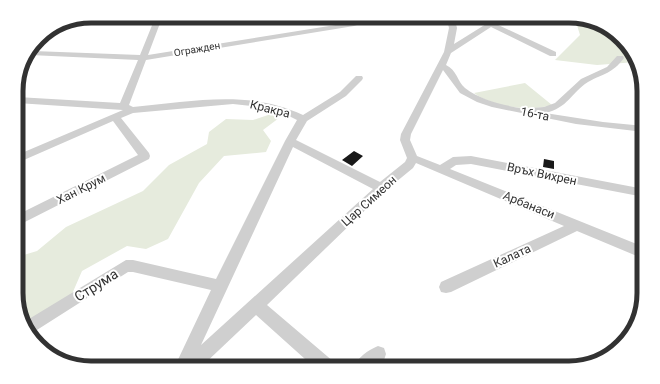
<svg xmlns="http://www.w3.org/2000/svg" width="660" height="384" viewBox="0 0 660 384" font-family="Roboto,sans-serif">
	<style>
		.green { fill: #e6ebdd }
		.building { fill: #191919 }
		.lines { fill: none; stroke-linecap: round; stroke-linejoin: round }
		.minor { fill: #cfcfcf; fill-rule: evenodd }
		.labels { text-anchor: middle; dominant-baseline: central; stroke-width: 4; stroke-linejoin: round; paint-order: stroke }
		.far-street-label { font-size: 10px; fill: #323232; stroke: #fff }
		.street-label { font-size: 12px; fill: #323232; stroke: #fff }
		.near-street-label { font-size: 14px; fill: #323232; stroke: #fff }
		.rim { fill: none; stroke: #323232; stroke-width: 5 }
	</style>
	<rect width="100%" height="100%" fill="#fff"/>
	<path class="green" d="M 580,19 L 607,26 L 632,49 L 636,62 L 597,65 L 555,60 L 580,35 L 576,22 Z
		M 525,83 L 552,105 C 530,112 493,107 474,93 Z
		M 274,113 L 279,118 L 263,130 L 271,141 L 266,152 L 224,156 L 199,183 L 168,239 L 146,249 L 127,246 L 82,271 L 69,301 L 25,326 L 17,303 L 17,257 L 37,251 L 66,227 L 143,191 L 169,165 L 207,144 L 209,132 L 226,119 L 253,120 Z"/>
	<path class="building" d="M 354,151 L 363,156 L 352,166 L 342,160 Z
		M 544,159 L 554,161 L 554,169 L 543,167 Z"/>
	<g class="lines">
		<path class="minor" d="M 149,16 L 242,16 L 361,19 L 372,16 L 384,16 L 354,26 L 146,60 L 129,105 L 133,107 C 192,102 247,89 303,115 L 340,92 L 356,76 L 362,76 L 363,78 L 362,80 L 346,96 L 307,121 L 296,140 L 380,182 L 405,162 L 407,158 L 400,140 L 401,134 L 444,52 L 449,28 L 446,16 L 454,16 L 457,28 L 454,44 L 499,16 L 508,16 L 496,24 L 556,52 L 556,56 L 550,56 L 491,27 L 451,53 L 446,65 C 457,70 457,81 465,88 C 483,102 509,106 530,110 L 532,108 L 544,107 L 555,103 L 581,79 L 607,67 L 617,56 L 623,56 L 624,58 C 612,74 604,73 588,82 C 571,93 568,108 545,113 L 603,122 L 644,126 L 644,132 L 576,124 L 492,107 L 477,102 L 460,93 L 443,70 L 411,134 L 410,140 L 417,156 L 440,165 L 453,157 L 471,156 L 644,189 L 644,197 L 471,164 L 456,165 L 450,169 L 644,247 L 644,259 L 577,231 L 451,292 L 446,293 L 441,292 L 439,287 L 441,282 L 564,226 L 416,163 L 413,168 L 385,191 L 267,305 L 334,362 L 336,368 L 315,368 L 256,315 L 200,368 L 174,368 L 211,290 L 133,272 L 128,272 L 29,335 L 24,322 L 126,260 L 133,260 L 216,279 L 285,141 L 297,120 L 283,113 L 261,107 L 233,104 L 133,113 L 121,118 L 149,153 L 150,156 L 149,159 L 17,226 L 17,215 L 138,155 L 113,121 L 17,163 L 17,155 L 123,110 L 17,103 L 17,97 L 120,103 L 138,60 L 30,55 L 33,51 L 140,55 L 155,18 ZM 162,18 L 348,23 L 148,55 ZM 293,147 L 373,189 L 201,345 Z
			M 378,346 L 384,348 L 386,354 L 384,360 L 374,368 L 353,368 C 357,358 368,350 378,346 Z"/>
	</g>
	<g class="labels">
		<g class="far-street-label">
			<text transform="translate(197 49) rotate(-10)">Огражден</text>
		</g>
		<g class="street-label">
			<text transform="translate(270 109) rotate(14)">Кракра</text>
			<text transform="translate(535 114) rotate(11)">16-та</text>
			<text transform="translate(542 174) rotate(12)">Връх Вихрен</text>
			<text transform="translate(81 189) rotate(-27)">Хан Крум</text>
			<text transform="translate(369 201) rotate(-42)">Цар Симеон</text>
			<text transform="translate(529 205) rotate(22)">Арбанаси</text>
			<text transform="translate(512 256) rotate(-25)">Калата</text>
		</g>
		<g class="near-street-label">
			<text transform="translate(96 285) rotate(-32)">Струма</text>
		</g>
	</g>
	<path d="M0 0H660V384H0ZM91 23H569A68 68 0 0 1 637 91V293A68 68 0 0 1 569 361H91A68 68 0 0 1 23 293V91A68 68 0 0 1 91 23Z" fill="#fff" fill-rule="evenodd"/>
	<path class="rim" d="M91 23H569A68 68 0 0 1 637 91V293A68 68 0 0 1 569 361H91A68 68 0 0 1 23 293V91A68 68 0 0 1 91 23Z"/>
</svg>
